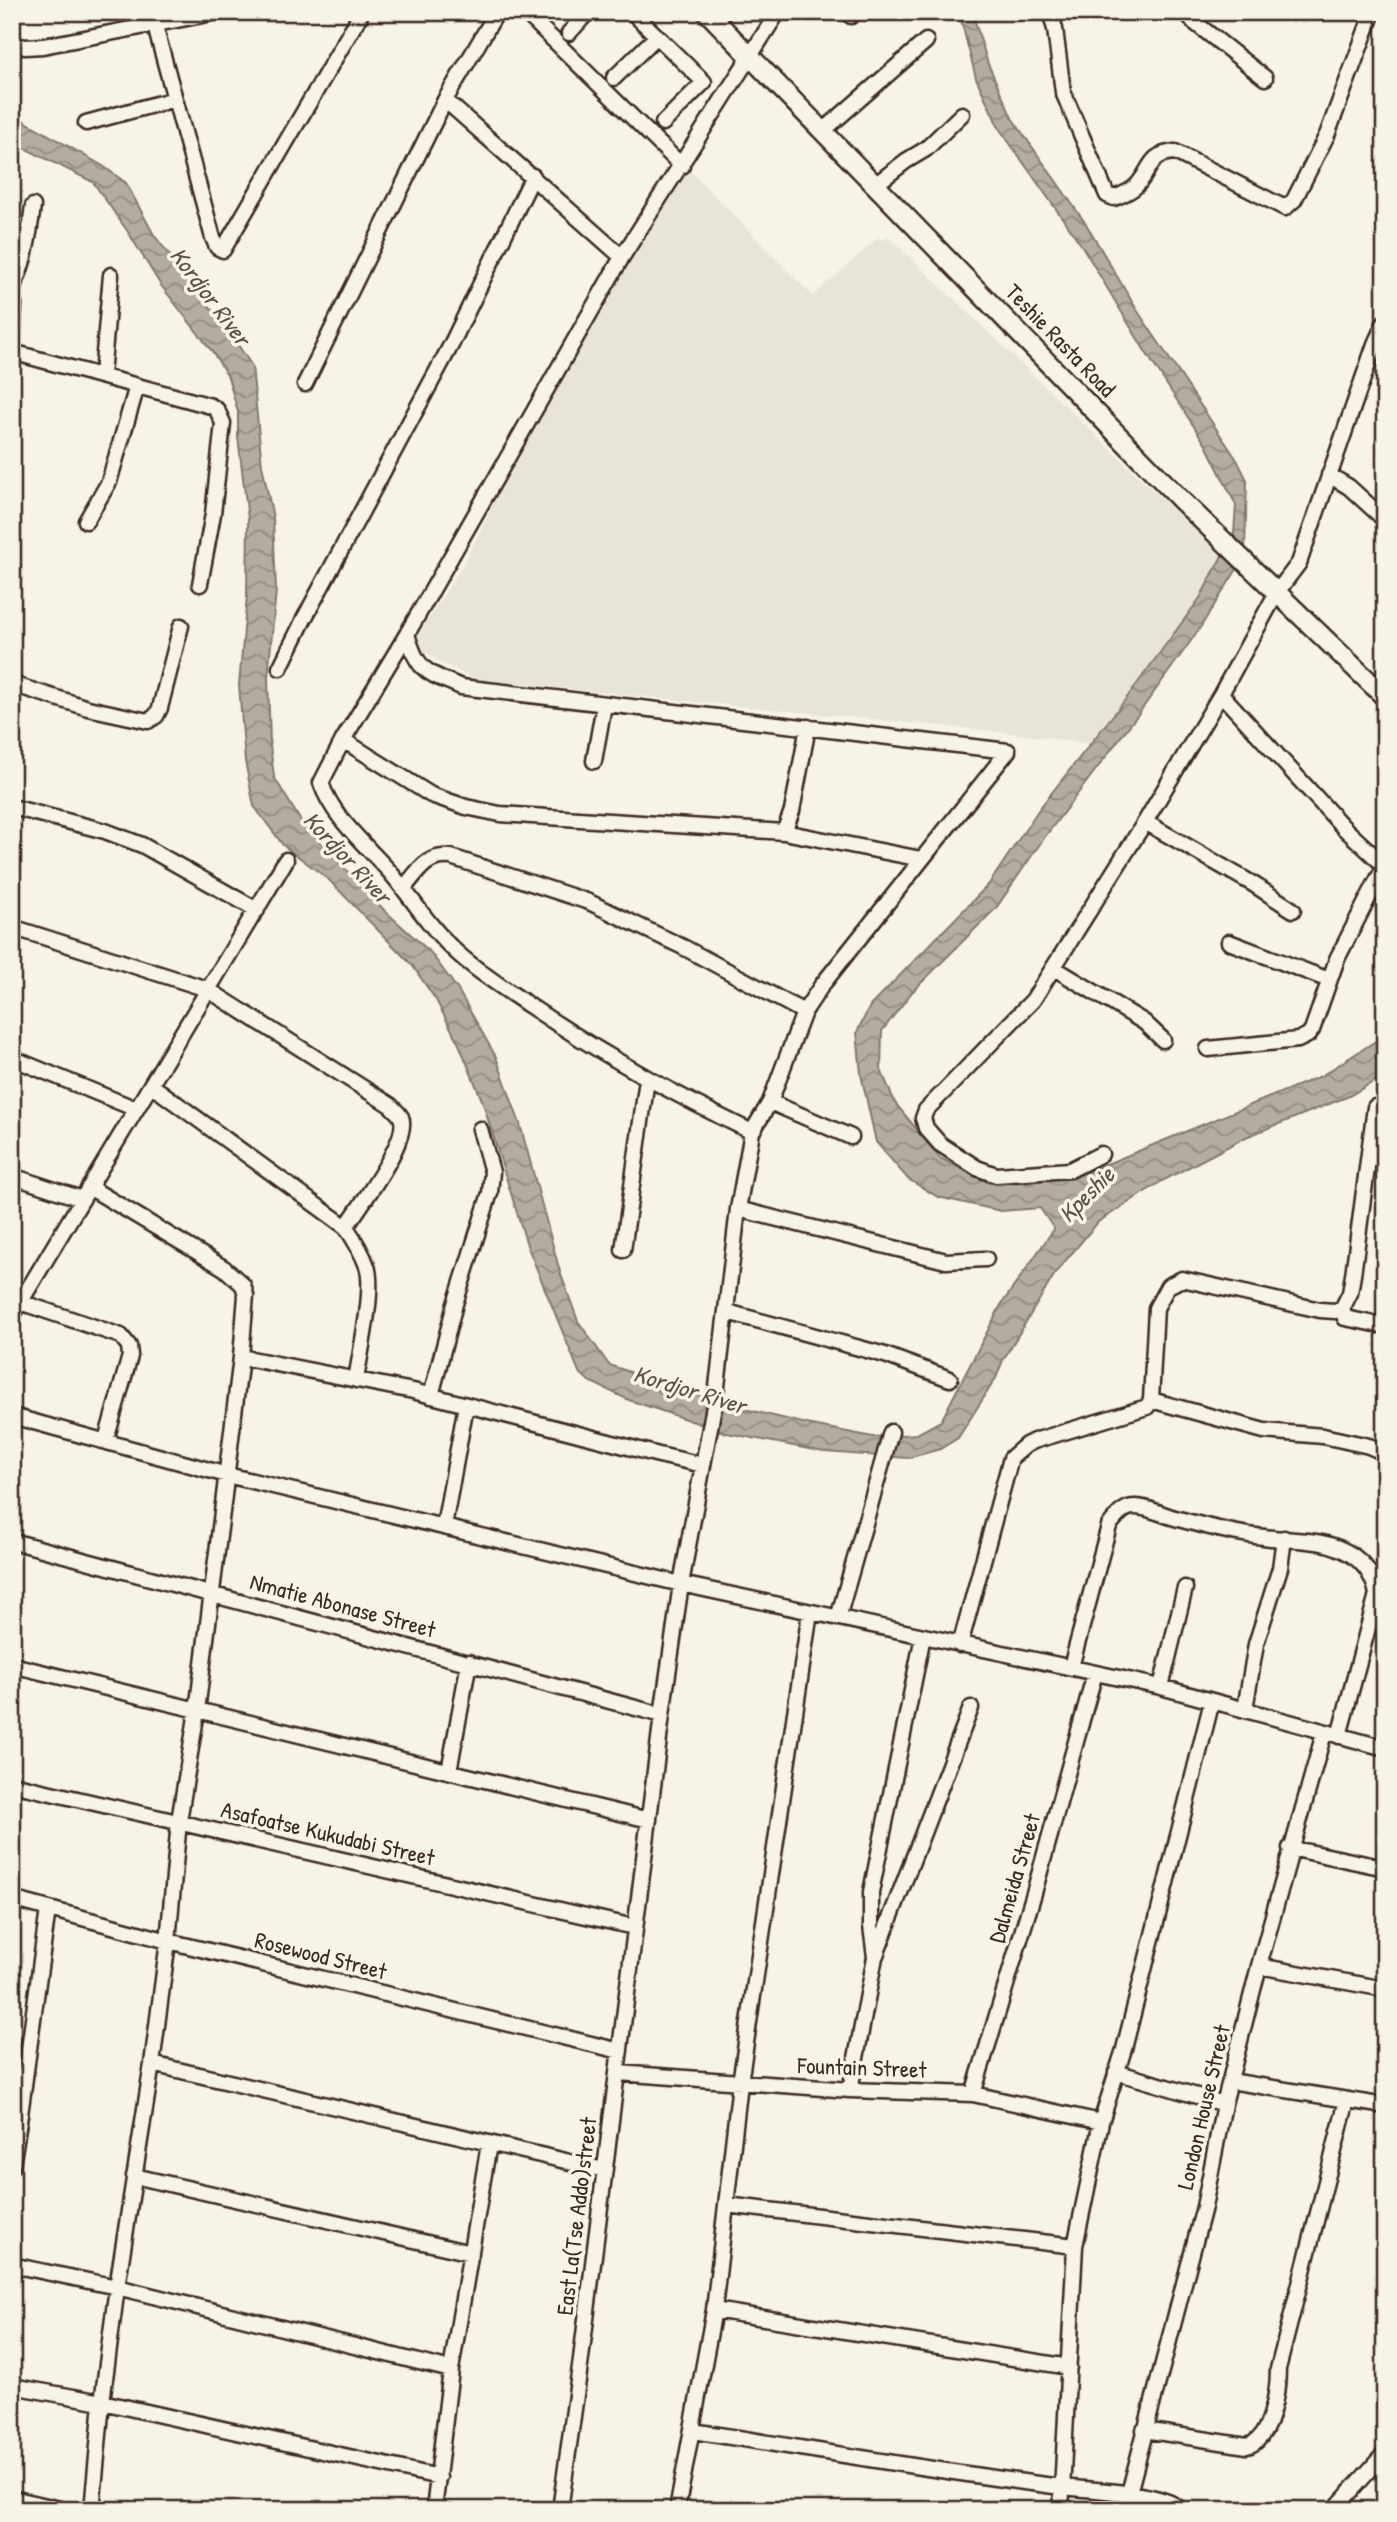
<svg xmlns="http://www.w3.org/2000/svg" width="1397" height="2522" viewBox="0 0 1397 2522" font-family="'Patrick Hand',sans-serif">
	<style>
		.built { fill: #e9e4d9 }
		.water { fill: url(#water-waves); stroke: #84786c; stroke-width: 2 }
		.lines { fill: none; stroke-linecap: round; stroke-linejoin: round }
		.minor-casing { stroke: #3b2a1e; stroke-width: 19 }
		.major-casing { stroke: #3b2a1e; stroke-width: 23 }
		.minor { stroke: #f7f3e8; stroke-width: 14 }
		.major { stroke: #f7f3e8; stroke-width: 18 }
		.labels { text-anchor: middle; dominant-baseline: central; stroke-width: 7; stroke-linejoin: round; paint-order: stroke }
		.street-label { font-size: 23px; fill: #3b2a1e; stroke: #f7f3e8 }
		.water-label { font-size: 24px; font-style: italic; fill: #5f5145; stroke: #f7f3e8 }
	</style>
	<defs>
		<pattern id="water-waves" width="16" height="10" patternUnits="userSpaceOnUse" patternTransform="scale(1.75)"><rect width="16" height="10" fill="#b4aca0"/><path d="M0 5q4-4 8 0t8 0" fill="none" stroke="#948c82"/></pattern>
	</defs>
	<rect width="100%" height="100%" fill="#f7f3e8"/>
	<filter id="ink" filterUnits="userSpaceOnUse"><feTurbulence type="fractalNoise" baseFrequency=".0143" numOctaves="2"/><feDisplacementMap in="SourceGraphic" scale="14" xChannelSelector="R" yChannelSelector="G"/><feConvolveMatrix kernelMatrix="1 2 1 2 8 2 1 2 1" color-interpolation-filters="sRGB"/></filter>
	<g filter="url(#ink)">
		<path class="built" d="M 688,169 L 813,296 L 879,237 L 883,241 L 888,236 L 1223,557 L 1200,598 L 1090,744 L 1002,732 L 477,680 L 439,662 L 413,642 L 463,565 L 490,511 L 513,453 L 573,358 L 639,245 Z"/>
		<path class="water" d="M 959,12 L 972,12 L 988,64 L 1012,118 L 1086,224 L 1137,310 L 1237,460 L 1247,480 L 1245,551 L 1237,569 L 1198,631 L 1139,713 L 1044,838 L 996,908 L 912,992 L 882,1031 L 881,1070 L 895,1103 L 940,1158 L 989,1183 L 1075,1177 L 1321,1076 L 1385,1035 L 1385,1075 L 1349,1096 L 1246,1137 L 1162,1181 L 1098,1222 L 1056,1272 L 1003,1360 L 996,1378 L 958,1438 L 940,1449 L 908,1458 L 824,1452 L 727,1433 L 629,1400 L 589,1381 L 579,1372 L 527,1245 L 482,1100 L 459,1044 L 436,1000 L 412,965 L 328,879 L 283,845 L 254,806 L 245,761 L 239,685 L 247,596 L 248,519 L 238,437 L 238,412 L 228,377 L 214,354 L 160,284 L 128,232 L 93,182 L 12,142 L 12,114 L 103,166 L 126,183 L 154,235 L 228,330 L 252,366 L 262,465 L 273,518 L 276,590 L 268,677 L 270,745 L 274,777 L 302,823 L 385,911 L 430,952 L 458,990 L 496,1057 L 520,1124 L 560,1272 L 578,1321 L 609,1365 L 732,1406 L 807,1424 L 873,1437 L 917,1434 L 941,1421 L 1001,1305 L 1054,1229 L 1040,1208 L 1001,1211 L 938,1197 L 908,1179 L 876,1142 L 861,1074 L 857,1032 L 870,1006 L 989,884 L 1039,809 L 1128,696 L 1200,598 L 1234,533 L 1236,505 L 1206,445 L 1145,351 L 1082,246 L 999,128 L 976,78 Z"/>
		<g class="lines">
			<g class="minor-casing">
				<path id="minor" d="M 525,12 L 682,166
					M 632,12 L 704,82 L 663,123
					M 847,12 L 851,16
					M 1050,12 L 1055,29 L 1063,92 L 1107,195 L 1114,198 C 1122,195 1133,190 1138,184 C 1152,168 1149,154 1175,152 L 1285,208 L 1294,200 L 1327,135 L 1373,12
					M 1186,12 L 1194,22 L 1265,78
					M 155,26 L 213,238 L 217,247 L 223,250 L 362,12
					M 569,33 L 588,12
					M 12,44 L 25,47 L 43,46 L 218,12
					M 614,78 L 657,36
					M 445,100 L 622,257
					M 86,123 L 175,99
					M 823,131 L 926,41
					M 875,185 L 906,161 L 926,149 L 962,114
					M 12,290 C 25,263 29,236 33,206
					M 12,299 L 14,304 L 12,349
					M 12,352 L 211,406 L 217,410 L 223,423 L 213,514 L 200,584
					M 102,375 L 111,275
					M 305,384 L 445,100 L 497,12
					M 1329,475 L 1349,487 L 1385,520
					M 86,521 L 109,482 L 137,386
					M 407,634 C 418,673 427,672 461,687 L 1008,751
					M 280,668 L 304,619 L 451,345 L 533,176
					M 12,684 L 88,708 L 148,721 L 156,716 L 160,708 L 181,626
					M 1221,694 L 1344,828 L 1385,866
					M 343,740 L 431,795 L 466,807 L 500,814 L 784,832 L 792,811 L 808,727
					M 594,761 L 604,705
					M 12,807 L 105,831 L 142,845 L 257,910
					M 1145,822 L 1253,884 L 1293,910
					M 784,832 L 921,859
					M 404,888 C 419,870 426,855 451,857 L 589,902 L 683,947 L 804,1012
					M 12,927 L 207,989 L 390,1105 C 393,1108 399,1113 401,1117 C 411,1139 359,1207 346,1227
					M 1229,942 L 1329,980
					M 1054,968 L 1144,1022 L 1163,1040
					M 1208,1049 L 1298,1040 L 1308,1035 L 1312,1030 L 1337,959 L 1385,865
					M 12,1058 L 136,1109
					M 151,1085 L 346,1227 C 354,1239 362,1252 367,1266 C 375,1289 360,1353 356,1380
					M 770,1102 L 851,1137
					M 752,1132 C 675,1095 601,1054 530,1006 C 504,988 476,971 453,949 C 428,926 411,896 389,871 C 365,844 333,818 321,783 L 343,740 L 407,634 L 622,257 L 778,12
					M 1101,1154 L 1070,1170 L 996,1175 L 977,1168 L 940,1144 L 926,1128 L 923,1118 L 926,1110 L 1033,1000 L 1145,822 L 1221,694 L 1277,592 L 1299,563 L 1375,344 L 1385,322
					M 12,1176 L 82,1199
					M 89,1187 L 224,1268 L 243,1285 L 246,1295 L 241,1357 L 222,1512 L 197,1711 L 179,1821 L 168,1941 L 152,2064 L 117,2287 L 102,2402 L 92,2510
					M 738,1209 L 946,1261 L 986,1259
					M 623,1250 L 647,1079
					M 14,1300 L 121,1336 L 129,1346 L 130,1356 L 106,1440
					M 1342,1309 L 1345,1318 L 1385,1326
					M 727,1312 L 885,1355 L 950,1379
					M 12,1316 L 286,860
					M 241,1357 L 413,1391 L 659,1455 L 703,1465
					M 431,1396 L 455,1304 L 490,1193 L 492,1172 L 480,1129
					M 1151,1400 L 1264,1431 L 1323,1436 L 1369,1446 L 1385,1453
					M 12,1416 L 227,1475 L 681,1584 L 1161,1687 L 1385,1748
					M 444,1526 L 466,1405
					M 12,1541 L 662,1715
					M 838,1618 L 891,1432
					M 960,1645 L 1011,1458 L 1026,1445 L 1034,1441 L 1147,1407 L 1151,1400 L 1156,1308 L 1168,1286 L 1182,1279 L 1320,1310 L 1335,1311 L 1342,1309 L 1350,1293 L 1353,1275 L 1375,1107
					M 12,1665 L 649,1820
					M 1071,1667 L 1109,1526 C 1115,1518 1123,1507 1134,1507 C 1146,1506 1163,1515 1175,1518 C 1204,1526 1234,1534 1264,1537 C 1290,1541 1319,1538 1343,1550 C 1362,1559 1373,1574 1377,1594 L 1339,1736
					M 1161,1687 L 1185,1588
					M 1245,1709 L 1256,1644 L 1280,1568 L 1284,1538
					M 449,1771 L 469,1662
					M 12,1784 L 634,1927
					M 1290,1848 L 1385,1868
					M 12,1899 L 168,1941 L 620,2051
					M 876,1955 L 971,1708
					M 1259,1966 L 1385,1989
					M 152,2064 L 604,2170
					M 1116,2072 L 1224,2104
					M 618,2073 L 850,2090 L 973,2094 L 1101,2122
					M 1230,2081 L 1385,2106
					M 850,2090 L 875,1957 L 871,1926 L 871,1892 L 923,1636
					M 973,2094 L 1034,1893 L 1095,1673
					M 20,2115 L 48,1909
					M 12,2166 L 20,2115 L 13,2114
					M 134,2176 L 471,2253
					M 726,2205 L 1075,2246
					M 12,2265 L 117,2287 L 451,2370
					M 714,2310 L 1069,2367
					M 12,2386 L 102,2402 L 439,2477
					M 1144,2430 L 1247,2446 C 1271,2440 1278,2391 1278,2369 L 1347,2100
					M 693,2431 C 816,2450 939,2472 1062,2487 C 1085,2490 1169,2492 1180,2510
					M 1129,2493 L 1204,2207 L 1224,2104 L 1259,1966 L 1324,1733
					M 12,2498 L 64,2510
					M 434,2510 L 451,2370 L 489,2144
					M 560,2510 L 581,2359 L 662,1715 L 681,1584 L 716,1395 L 738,1209 L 752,1132 L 770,1102 L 804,1012 L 822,985 L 1008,751
					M 677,2510 L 714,2310 L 740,2083 L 810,1612
					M 1061,2510 L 1075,2246 L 1101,2122 L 1124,2049 L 1212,1701
					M 1334,2510 L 1385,2453"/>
			</g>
			<g class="major-casing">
				<path id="major" d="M 707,12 L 1181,500 L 1385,697"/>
			</g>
			<use href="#minor" class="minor"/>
			<use href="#major" class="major"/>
		</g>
	</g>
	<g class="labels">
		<g class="street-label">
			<text transform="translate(1061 340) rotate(46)">Teshie Rasta Road</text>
			<text transform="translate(343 1605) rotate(15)">Nmatie Abonase Street</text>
			<text transform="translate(328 1833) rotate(13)">Asafoatse Kukudabi Street</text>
			<text transform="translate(1014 1878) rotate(-74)">Dalmeida Street</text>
			<text transform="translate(321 1955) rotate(14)">Rosewood Street</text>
			<text transform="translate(862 2067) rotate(2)">Fountain Street</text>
			<text transform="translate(1203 2107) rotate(-77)">London House Street</text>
			<text transform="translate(576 2216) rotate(-83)">East La(Tse Addo)street</text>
		</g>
		<g class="water-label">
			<text transform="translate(211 296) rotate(53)">Kordjor River</text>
			<text transform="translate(348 857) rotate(47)">Kordjor River</text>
			<text transform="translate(1086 1194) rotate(-45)">Kpeshie</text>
			<text transform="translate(690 1389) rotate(17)">Kordjor River</text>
		</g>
	</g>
	<rect width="1397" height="2522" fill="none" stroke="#f7f3e8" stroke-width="42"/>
	<rect x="21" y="21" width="1355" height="2480" fill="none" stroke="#3b2a1e" stroke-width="2.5" filter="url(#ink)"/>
</svg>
